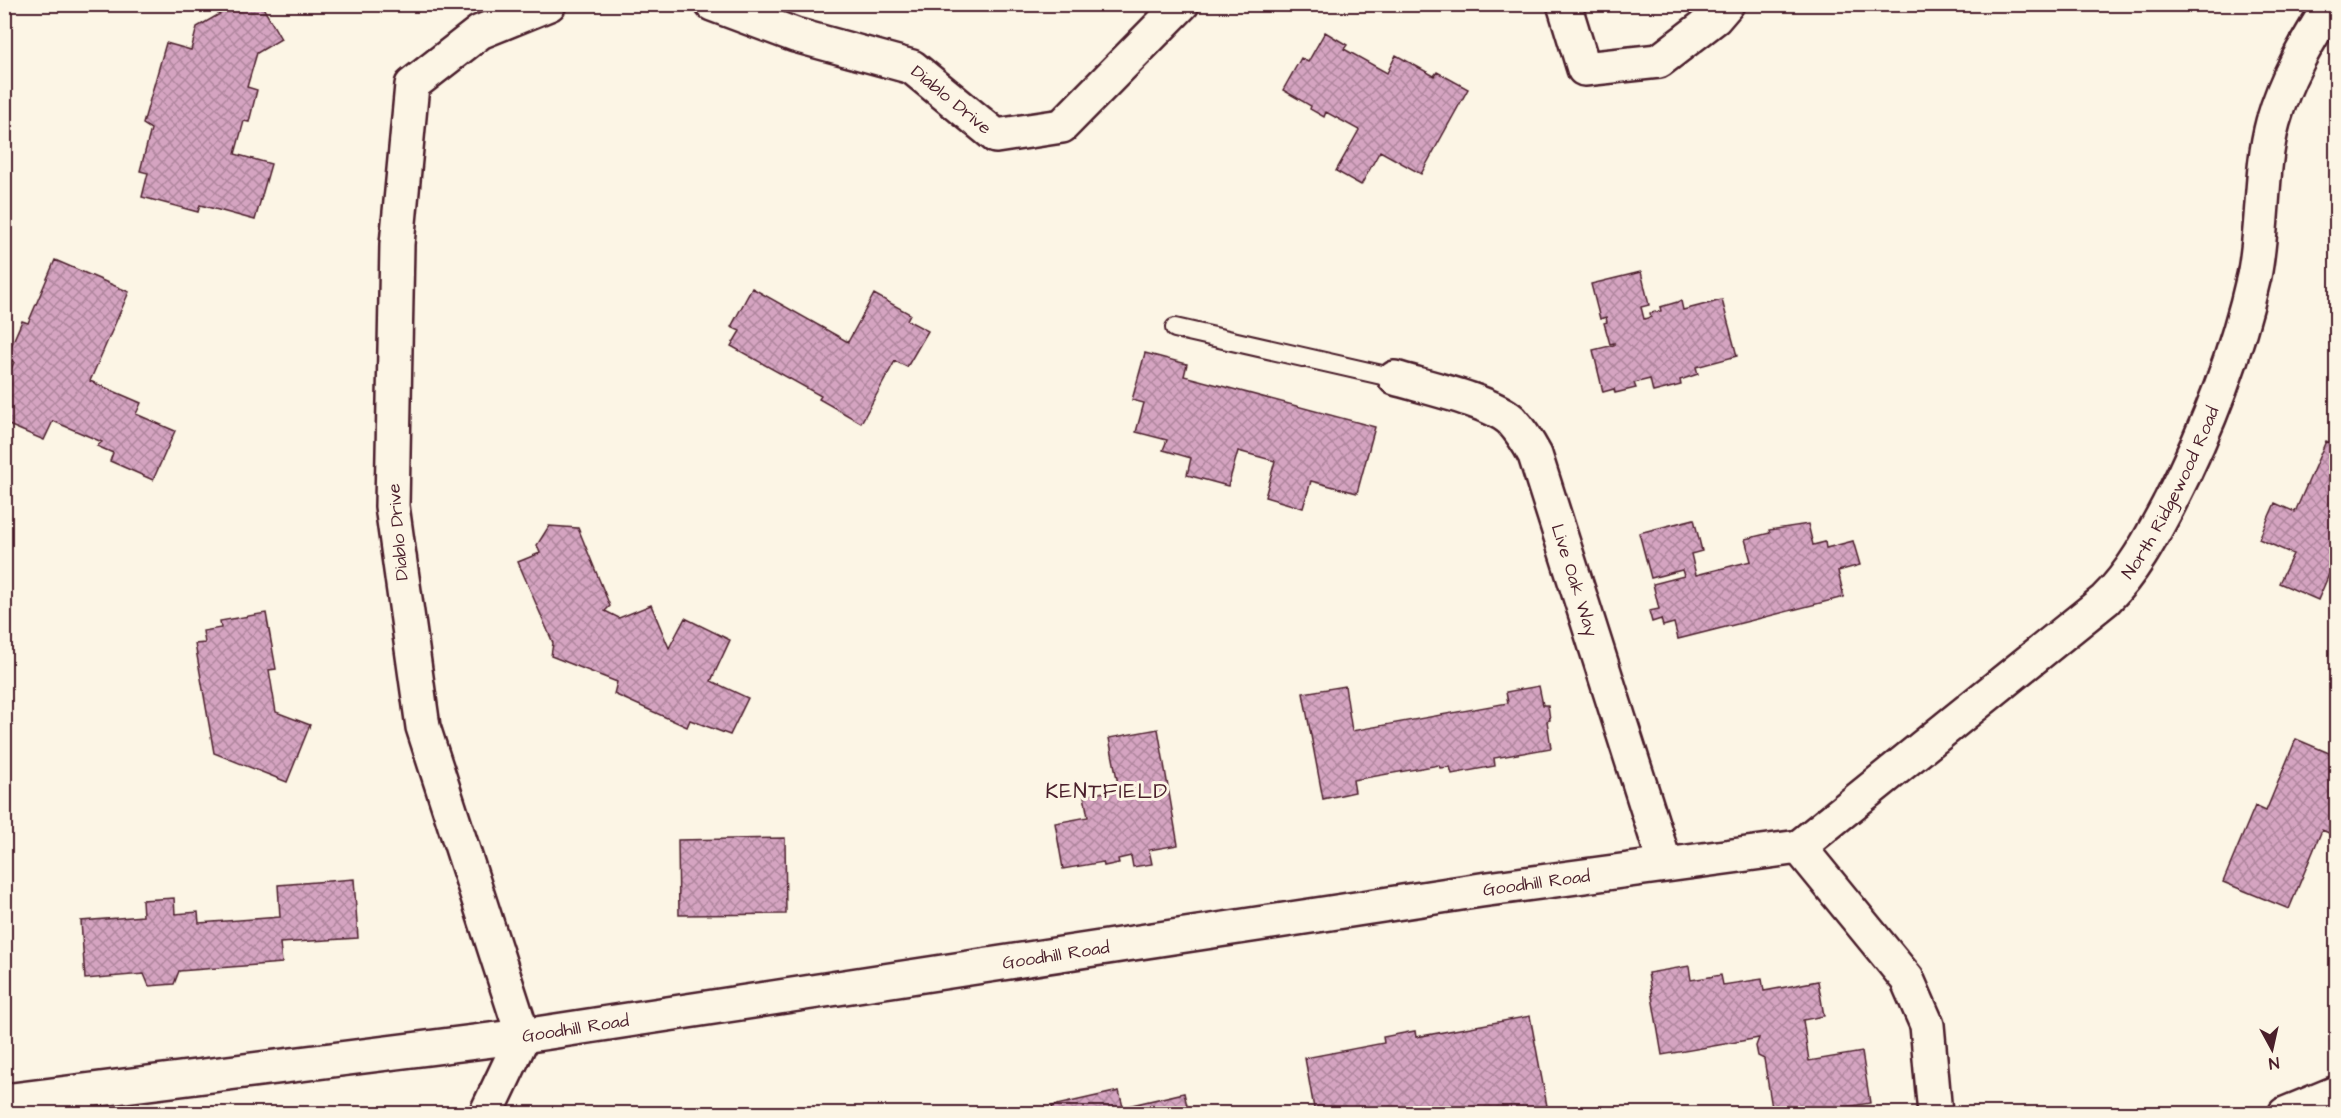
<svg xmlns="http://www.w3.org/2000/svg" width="2341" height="1118" viewBox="0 0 2341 1118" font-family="'Architects Daughter',sans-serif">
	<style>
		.building { fill: url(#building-cross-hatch); stroke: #4a1f2b; stroke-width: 1.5 }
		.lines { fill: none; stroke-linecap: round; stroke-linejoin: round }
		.service-casing { stroke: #4a1f2b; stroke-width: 22 }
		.minor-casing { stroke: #4a1f2b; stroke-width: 38 }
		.service { stroke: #fcf5e5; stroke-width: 18 }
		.minor { stroke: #fcf5e5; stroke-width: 33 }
		.labels { text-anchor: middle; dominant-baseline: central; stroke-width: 6; stroke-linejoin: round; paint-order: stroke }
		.street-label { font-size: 18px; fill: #4a1f2b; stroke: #fcf5e5 }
		.quarter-label { font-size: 21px; letter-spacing: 1.5px; fill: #4a1f2b; stroke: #fcf5e5 }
	</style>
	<defs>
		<pattern id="building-cross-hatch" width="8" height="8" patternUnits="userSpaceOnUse" patternTransform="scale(1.5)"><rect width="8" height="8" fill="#d5a4c1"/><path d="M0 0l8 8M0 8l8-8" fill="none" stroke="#af859d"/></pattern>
	</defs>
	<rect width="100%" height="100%" fill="#fcf5e5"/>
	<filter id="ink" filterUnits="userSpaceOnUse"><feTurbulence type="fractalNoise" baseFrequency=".0167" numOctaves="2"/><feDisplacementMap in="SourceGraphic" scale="12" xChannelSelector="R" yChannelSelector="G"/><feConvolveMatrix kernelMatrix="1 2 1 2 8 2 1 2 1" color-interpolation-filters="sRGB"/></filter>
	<g filter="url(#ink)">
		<path class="building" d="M 237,4 L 261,4 L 281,39 L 257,53 L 247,87 L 257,90 L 249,122 L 244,121 L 235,154 L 271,164 L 255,220 L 200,205 L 198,212 L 142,197 L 148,173 L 140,171 L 151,129 L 143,124 L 166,43 L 191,50 L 197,27 Z
			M 1325,32 L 1347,45 L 1344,49 L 1387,73 L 1396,55 L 1434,76 L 1437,72 L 1468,89 L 1421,174 L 1380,151 L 1361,185 L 1336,171 L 1359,130 L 1326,112 L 1324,117 L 1310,109 L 1311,106 L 1283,90 L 1301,58 L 1308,62 Z
			M 55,260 L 129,292 L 90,381 L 141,403 L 136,414 L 175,431 L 153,480 L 110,461 L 113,453 L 97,446 L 102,442 L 53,421 L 44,440 L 4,423 L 4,385 L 14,362 L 6,358 L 22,321 L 28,323 Z
			M 1641,272 L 1649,305 L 1641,307 L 1644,319 L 1651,317 L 1650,313 L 1661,311 L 1660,307 L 1681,301 L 1683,310 L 1722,300 L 1737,356 L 1696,367 L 1698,374 L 1680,380 L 1681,385 L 1653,392 L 1650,379 L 1634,383 L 1636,388 L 1615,393 L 1614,389 L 1603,392 L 1593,350 L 1614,345 L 1614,343 L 1610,344 L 1604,323 L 1607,322 L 1606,317 L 1600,319 L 1591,284 Z
			M 752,288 L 848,342 L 874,294 L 910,314 L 907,320 L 928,331 L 907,367 L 895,361 L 861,423 L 819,399 L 821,396 L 731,346 L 740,331 L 731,327 Z
			M 1145,353 L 1187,364 L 1184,376 L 1375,427 L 1357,493 L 1311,481 L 1303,508 L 1265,497 L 1275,461 L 1238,451 L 1228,486 L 1187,475 L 1191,458 L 1163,450 L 1167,440 L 1136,432 L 1144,403 L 1132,400 Z
			M 2326,441 L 2336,445 L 2336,572 L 2331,570 L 2318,600 L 2279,583 L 2293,554 L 2259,539 L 2275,503 L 2295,512 Z
			M 1694,519 L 1702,551 L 1691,554 L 1696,575 L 1751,561 L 1745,539 L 1770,533 L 1769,530 L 1808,524 L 1813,545 L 1825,542 L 1826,548 L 1853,541 L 1860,565 L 1838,571 L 1844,597 L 1678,639 L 1674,623 L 1663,626 L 1661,619 L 1652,622 L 1649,611 L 1659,609 L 1653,584 L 1684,576 L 1682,570 L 1651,578 L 1639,533 Z
			M 549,526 L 578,528 L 610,606 L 605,611 L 619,618 L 651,605 L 669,648 L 685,618 L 730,640 L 711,681 L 748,698 L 730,735 L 690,720 L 687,727 L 614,694 L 617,682 L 551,656 L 553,643 L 518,562 L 540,553 L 537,545 Z
			M 266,613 L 276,669 L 269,670 L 276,712 L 310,725 L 287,782 L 214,753 L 195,644 L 205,643 L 203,631 L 221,628 L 220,621 Z
			M 1345,686 L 1352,731 L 1508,703 L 1506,692 L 1539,686 L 1543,705 L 1548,705 L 1550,720 L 1547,721 L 1551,748 L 1494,758 L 1495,766 L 1452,774 L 1450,767 L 1440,768 L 1439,765 L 1353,780 L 1355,792 L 1323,799 L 1303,693 Z
			M 1158,729 L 1178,845 L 1149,850 L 1152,864 L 1133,867 L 1131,856 L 1118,859 L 1119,863 L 1104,866 L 1103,862 L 1063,869 L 1055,823 L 1088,817 L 1084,796 L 1119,789 L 1109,738 Z
			M 2296,739 L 2336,756 L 2336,836 L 2322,830 L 2289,909 L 2223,882 L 2255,806 L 2266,811 Z
			M 785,838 L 786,914 L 679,915 L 678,840 Z
			M 354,879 L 358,938 L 280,943 L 282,963 L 179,971 L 174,984 L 149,986 L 144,974 L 85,979 L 81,921 L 143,916 L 142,900 L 174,898 L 175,914 L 198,912 L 199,923 L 280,917 L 278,885 Z
			M 1689,966 L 1691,980 L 1721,975 L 1723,985 L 1762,979 L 1764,991 L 1818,981 L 1824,1016 L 1803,1020 L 1809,1061 L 1862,1052 L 1870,1103 L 1809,1114 L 1806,1108 L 1773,1114 L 1764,1059 L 1758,1056 L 1756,1046 L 1759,1038 L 1662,1055 L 1648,973 Z
			M 1530,1016 L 1547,1106 L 1506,1114 L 1423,1114 L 1422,1105 L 1398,1109 L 1398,1114 L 1365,1114 L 1364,1108 L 1334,1114 L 1315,1114 L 1305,1058 L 1384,1043 L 1383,1037 L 1415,1031 L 1416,1037 Z
			M 1119,1091 L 1123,1107 L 1184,1093 L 1189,1114 L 1053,1114 L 1052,1106 Z"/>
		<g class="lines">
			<g class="service-casing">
				<path id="service" d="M 1175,328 L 1395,378"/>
			</g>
			<g class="minor-casing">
				<g id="minor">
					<path id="s1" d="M 712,4 L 795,35 L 912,67 L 996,136 L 1062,126 L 1182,4"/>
					<path d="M 1564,4 L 1584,69 L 1659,61 L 1715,18 L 1727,4"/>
					<path id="s2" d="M 1395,378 C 1425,387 1490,401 1511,420 C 1521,431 1528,442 1535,455 L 1665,864"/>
					<path id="s3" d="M 1799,847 L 2105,600 C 2134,571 2151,538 2170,502 C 2207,430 2236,356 2254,276 C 2264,227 2260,170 2273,122 C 2285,79 2307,42 2331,4"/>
					<path id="s4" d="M 4,1101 L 523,1036 L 1481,890 L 1799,847 L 1907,979 L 1927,1025 L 1935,1114"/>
					<path d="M 486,1114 L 523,1036 L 423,727 L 392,506 L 397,244 L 412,85 L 480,32 L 549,4"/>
					<path d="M 2285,1114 L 2336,1093"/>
				</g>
			</g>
			<use href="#service" class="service"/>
			<use href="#minor" class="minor"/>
		</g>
	</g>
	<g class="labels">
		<g class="street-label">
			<text stroke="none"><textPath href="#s1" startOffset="261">Diablo Drive</textPath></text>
			<text stroke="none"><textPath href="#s3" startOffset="520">North Ridgewood Road</textPath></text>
			<text transform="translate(398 532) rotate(-95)">Diablo Drive</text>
			<text stroke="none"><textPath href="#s2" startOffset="298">Live Oak Way</textPath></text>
			<text stroke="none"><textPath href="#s4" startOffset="1548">Goodhill Road</textPath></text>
			<text stroke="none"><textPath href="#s4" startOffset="1062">Goodhill Road</textPath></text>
			<text stroke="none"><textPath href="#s4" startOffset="576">Goodhill Road</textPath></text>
		</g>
		<g class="quarter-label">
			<text x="1107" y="791">KENTFIELD</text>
		</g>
	</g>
	<rect width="2341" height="1118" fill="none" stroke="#fcf5e5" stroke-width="24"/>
	<rect x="12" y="12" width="2317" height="1094" fill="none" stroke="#4a1f2b" stroke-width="2" filter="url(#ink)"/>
	<g transform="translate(2272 1049) rotate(172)" stroke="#fcf5e5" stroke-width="4.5" paint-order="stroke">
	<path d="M0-4.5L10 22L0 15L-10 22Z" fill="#4a1f2b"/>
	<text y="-9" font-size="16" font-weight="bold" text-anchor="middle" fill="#4a1f2b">N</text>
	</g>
</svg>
